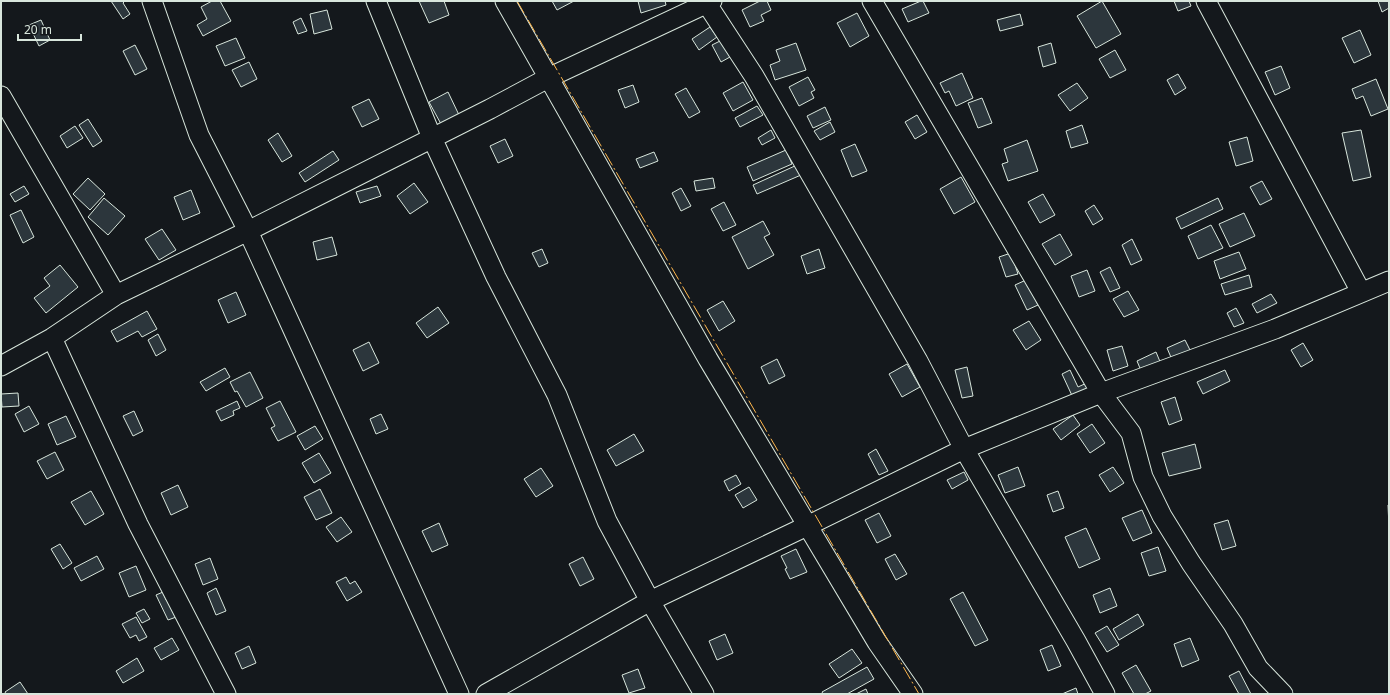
<svg xmlns="http://www.w3.org/2000/svg" width="1390" height="695" viewBox="0 0 1390 695" font-family="'Noto Sans',sans-serif">
	<style>
		.building { fill: #2c363c; stroke: #d8e6dc }
		.lines { fill: none; stroke-linecap: round; stroke-linejoin: round }
		.street-casing { stroke: #d8e6dc; stroke-width: 21 }
		.street { stroke: #14181c; stroke-width: 19 }
		.power { stroke: #ffb74d; stroke-width: 1; stroke-dasharray: 14 3 2 3; stroke-linecap: butt }
	</style>
	<rect width="100%" height="100%" fill="#14181c"/>
	<path class="building" d="M 111,1 L 125,1 L 123,3 L 130,14 L 123,19 Z
		M 212,1 L 220,1 L 231,21 L 203,36 L 197,25 L 207,19 L 201,7 Z
		M 419,1 L 444,1 L 449,15 L 429,23 Z
		M 552,1 L 574,1 L 557,10 Z
		M 638,1 L 665,1 L 666,5 L 641,13 Z
		M 760,1 L 767,1 L 771,10 L 761,15 L 764,21 L 750,27 L 742,10 Z
		M 921,1 L 923,1 L 929,13 L 908,22 L 902,9 Z
		M 1102,1 L 1121,34 L 1096,48 L 1077,16 Z
		M 1174,1 L 1189,1 L 1191,6 L 1178,11 Z
		M 1378,1 L 1389,1 L 1389,8 L 1382,12 Z
		M 327,10 L 332,29 L 314,34 L 310,14 Z
		M 857,13 L 869,36 L 850,47 L 837,23 Z
		M 1020,14 L 1023,25 L 1000,31 L 997,20 Z
		M 301,18 L 307,31 L 298,34 L 293,22 Z
		M 41,20 L 50,40 L 39,46 L 29,25 Z
		M 710,27 L 717,37 L 699,50 L 692,39 Z
		M 1360,30 L 1371,55 L 1354,63 L 1342,38 Z
		M 236,38 L 245,58 L 225,66 L 216,46 Z
		M 722,40 L 730,57 L 721,62 L 712,45 Z
		M 796,43 L 806,70 L 775,80 L 770,65 L 780,61 L 776,50 Z
		M 1051,43 L 1056,63 L 1043,67 L 1038,47 Z
		M 135,45 L 147,69 L 135,75 L 123,51 Z
		M 1115,50 L 1126,70 L 1110,78 L 1099,59 Z
		M 249,62 L 257,79 L 241,87 L 232,70 Z
		M 1281,66 L 1290,88 L 1275,95 L 1265,72 Z
		M 962,73 L 973,98 L 956,106 L 949,91 L 945,93 L 940,83 Z
		M 1178,74 L 1186,88 L 1175,95 L 1167,80 Z
		M 808,77 L 815,90 L 811,92 L 814,98 L 799,106 L 789,87 Z
		M 1376,79 L 1388,109 L 1371,116 L 1363,96 L 1356,99 L 1352,89 Z
		M 743,82 L 753,100 L 733,111 L 723,93 Z
		M 1077,83 L 1088,98 L 1070,111 L 1058,95 Z
		M 633,85 L 639,102 L 625,108 L 618,90 Z
		M 686,88 L 700,112 L 689,118 L 675,94 Z
		M 448,92 L 459,115 L 441,124 L 429,102 Z
		M 982,98 L 992,123 L 978,128 L 968,103 Z
		M 369,99 L 379,119 L 362,127 L 352,107 Z
		M 757,106 L 763,115 L 740,127 L 735,118 Z
		M 825,107 L 831,120 L 813,128 L 807,116 Z
		M 917,115 L 927,132 L 915,139 L 905,122 Z
		M 88,119 L 102,141 L 93,147 L 79,125 Z
		M 830,122 L 835,132 L 820,140 L 814,131 Z
		M 1082,125 L 1088,143 L 1071,148 L 1066,131 Z
		M 75,126 L 83,138 L 67,148 L 60,136 Z
		M 771,130 L 775,138 L 762,145 L 758,138 Z
		M 1361,130 L 1371,177 L 1353,181 L 1342,133 Z
		M 278,133 L 292,156 L 282,162 L 268,140 Z
		M 1247,137 L 1253,161 L 1236,166 L 1229,142 Z
		M 505,139 L 513,156 L 498,163 L 490,146 Z
		M 1027,140 L 1038,171 L 1008,181 L 1002,164 L 1008,162 L 1004,149 Z
		M 855,144 L 867,171 L 852,177 L 841,150 Z
		M 786,150 L 792,164 L 753,181 L 747,167 Z
		M 333,151 L 339,160 L 305,182 L 299,173 Z
		M 654,152 L 658,161 L 640,168 L 636,159 Z
		M 797,165 L 801,175 L 757,194 L 753,185 Z
		M 961,177 L 975,202 L 954,214 L 940,189 Z
		M 88,178 L 105,194 L 90,210 L 73,194 Z
		M 713,178 L 715,188 L 696,191 L 694,181 Z
		M 1262,181 L 1272,199 L 1260,205 L 1250,187 Z
		M 414,183 L 428,202 L 410,214 L 397,196 Z
		M 24,186 L 29,194 L 15,202 L 10,194 Z
		M 377,186 L 381,196 L 360,203 L 356,192 Z
		M 681,188 L 691,206 L 681,211 L 672,193 Z
		M 191,190 L 200,213 L 183,220 L 174,197 Z
		M 1043,194 L 1055,215 L 1040,223 L 1028,202 Z
		M 104,198 L 125,216 L 108,235 L 88,217 Z
		M 1218,198 L 1223,209 L 1181,229 L 1176,218 Z
		M 724,202 L 736,225 L 723,231 L 711,209 Z
		M 1094,205 L 1103,219 L 1093,225 L 1085,211 Z
		M 21,210 L 34,237 L 23,243 L 10,215 Z
		M 1244,213 L 1255,236 L 1230,247 L 1219,224 Z
		M 763,221 L 770,234 L 764,237 L 774,255 L 748,269 L 732,237 Z
		M 1211,225 L 1223,248 L 1198,259 L 1188,236 Z
		M 162,229 L 176,250 L 159,260 L 145,239 Z
		M 1060,234 L 1072,255 L 1055,265 L 1042,244 Z
		M 332,237 L 337,255 L 317,260 L 313,242 Z
		M 1132,239 L 1142,260 L 1131,265 L 1122,245 Z
		M 542,249 L 548,263 L 539,267 L 532,253 Z
		M 819,249 L 825,268 L 807,274 L 801,256 Z
		M 1239,252 L 1246,269 L 1220,279 L 1214,261 Z
		M 1011,253 L 1018,274 L 1006,277 L 999,257 Z
		M 60,265 L 78,287 L 46,313 L 34,298 L 50,286 L 44,278 Z
		M 1110,267 L 1120,288 L 1110,292 L 1100,272 Z
		M 1087,270 L 1095,291 L 1079,297 L 1071,276 Z
		M 1249,275 L 1252,287 L 1225,295 L 1221,284 Z
		M 1026,280 L 1038,305 L 1027,310 L 1015,285 Z
		M 1128,291 L 1139,310 L 1124,317 L 1113,299 Z
		M 236,292 L 246,315 L 228,323 L 218,300 Z
		M 1271,294 L 1277,303 L 1257,313 L 1252,304 Z
		M 723,301 L 735,321 L 719,331 L 707,310 Z
		M 438,307 L 449,323 L 427,338 L 416,323 Z
		M 1236,308 L 1244,323 L 1234,327 L 1227,313 Z
		M 147,311 L 157,329 L 142,337 L 138,331 L 117,342 L 111,331 Z
		M 1029,321 L 1041,340 L 1026,350 L 1013,330 Z
		M 158,334 L 166,350 L 156,356 L 148,340 Z
		M 1185,340 L 1192,354 L 1173,362 L 1167,348 Z
		M 369,342 L 379,363 L 363,371 L 353,350 Z
		M 1303,343 L 1313,360 L 1301,367 L 1291,350 Z
		M 1122,346 L 1128,366 L 1113,371 L 1107,350 Z
		M 1156,352 L 1161,364 L 1142,373 L 1137,361 Z
		M 777,359 L 785,376 L 769,384 L 761,367 Z
		M 907,364 L 920,387 L 902,397 L 889,374 Z
		M 967,367 L 973,396 L 962,398 L 955,370 Z
		M 225,368 L 230,377 L 206,391 L 200,382 Z
		M 1070,370 L 1078,387 L 1091,381 L 1097,391 L 1075,402 L 1062,374 Z
		M 1225,370 L 1230,381 L 1203,394 L 1197,382 Z
		M 250,372 L 263,398 L 246,407 L 237,391 L 235,392 L 230,382 Z
		M 18,393 L 19,406 L 2,407 L 1,394 Z
		M 1175,397 L 1182,420 L 1169,425 L 1161,402 Z
		M 237,401 L 240,408 L 233,411 L 234,415 L 221,421 L 216,411 Z
		M 280,401 L 296,432 L 278,441 L 271,428 L 275,426 L 266,408 Z
		M 29,406 L 39,424 L 24,432 L 15,414 Z
		M 134,411 L 143,431 L 133,436 L 123,416 Z
		M 381,414 L 388,429 L 376,434 L 370,419 Z
		M 1073,415 L 1080,425 L 1061,440 L 1053,429 Z
		M 66,416 L 76,437 L 57,445 L 48,424 Z
		M 1092,424 L 1105,443 L 1090,453 L 1077,434 Z
		M 315,426 L 323,439 L 305,450 L 297,436 Z
		M 634,434 L 644,451 L 616,466 L 607,450 Z
		M 1195,444 L 1201,468 L 1169,476 L 1162,453 Z
		M 876,449 L 888,471 L 879,475 L 868,454 Z
		M 55,452 L 64,470 L 47,479 L 37,461 Z
		M 319,453 L 331,473 L 314,483 L 302,463 Z
		M 1018,467 L 1025,486 L 1005,493 L 998,475 Z
		M 1113,467 L 1124,483 L 1110,492 L 1099,475 Z
		M 541,468 L 553,486 L 536,497 L 524,479 Z
		M 964,472 L 968,480 L 952,489 L 947,480 Z
		M 736,475 L 741,484 L 729,491 L 724,481 Z
		M 178,485 L 188,507 L 171,515 L 161,493 Z
		M 749,487 L 757,500 L 743,508 L 735,495 Z
		M 320,489 L 332,513 L 316,520 L 304,497 Z
		M 91,491 L 104,514 L 85,525 L 71,502 Z
		M 1058,491 L 1064,508 L 1053,512 L 1047,495 Z
		M 1389,504 L 1389,527 L 1388,505 Z
		M 1142,510 L 1152,533 L 1133,541 L 1122,518 Z
		M 879,513 L 891,536 L 877,543 L 865,520 Z
		M 341,517 L 352,532 L 337,542 L 326,527 Z
		M 1228,520 L 1236,546 L 1222,550 L 1214,524 Z
		M 439,523 L 448,545 L 432,552 L 422,531 Z
		M 1086,528 L 1100,559 L 1079,568 L 1065,537 Z
		M 60,544 L 72,563 L 63,569 L 51,549 Z
		M 1158,547 L 1166,571 L 1149,576 L 1141,553 Z
		M 796,549 L 807,572 L 790,579 L 785,569 L 787,568 L 781,556 Z
		M 895,554 L 907,574 L 896,580 L 885,559 Z
		M 97,556 L 104,569 L 81,581 L 74,568 Z
		M 583,557 L 594,579 L 580,586 L 569,564 Z
		M 210,558 L 218,579 L 203,585 L 195,564 Z
		M 136,566 L 146,590 L 129,597 L 119,573 Z
		M 346,577 L 350,584 L 355,581 L 362,592 L 347,601 L 336,582 Z
		M 216,588 L 226,611 L 216,615 L 207,593 Z
		M 1110,588 L 1117,606 L 1100,613 L 1093,595 Z
		M 163,592 L 166,600 L 170,598 L 179,616 L 168,620 L 156,595 Z
		M 963,592 L 988,640 L 975,646 L 950,599 Z
		M 144,609 L 150,619 L 142,623 L 136,613 Z
		M 1138,614 L 1144,625 L 1119,640 L 1113,629 Z
		M 136,617 L 147,637 L 139,641 L 136,635 L 130,638 L 122,624 Z
		M 1107,626 L 1119,645 L 1107,652 L 1095,633 Z
		M 725,634 L 733,653 L 717,660 L 709,641 Z
		M 172,638 L 179,650 L 161,660 L 154,648 Z
		M 1190,638 L 1199,660 L 1182,667 L 1174,644 Z
		M 1052,645 L 1061,666 L 1048,671 L 1040,650 Z
		M 249,646 L 256,663 L 242,669 L 235,653 Z
		M 852,649 L 862,663 L 839,678 L 829,664 Z
		M 137,658 L 144,671 L 123,683 L 116,671 Z
		M 1136,665 L 1151,691 L 1145,694 L 1134,694 L 1122,673 Z
		M 867,667 L 874,679 L 847,694 L 823,694 L 822,692 Z
		M 638,669 L 645,688 L 629,693 L 622,675 Z
		M 1239,671 L 1251,694 L 1239,694 L 1229,676 Z
		M 20,682 L 28,694 L 6,694 L 5,692 Z
		M 1076,688 L 1078,694 L 1062,694 Z
		M 866,689 L 868,694 L 856,694 Z"/>
	<g class="lines">
		<g class="street-casing">
			<path id="street" d="M 152,1 L 199,135 L 248,231 L 459,694
				M 376,1 L 432,138 L 496,277 L 557,395 L 607,521 L 650,601 L 704,694
				M 505,1 L 708,359 L 877,642 L 913,694
				M 872,1 L 1101,393 L 1131,433 L 1143,477 L 1162,516 L 1191,563 L 1233,624 L 1258,668 L 1283,694
				M 1206,1 L 1361,292
				M 707,4 L 754,76 L 918,361 L 964,449 L 1076,641 L 1105,694
				M 1,96 L 116,295
				M 52,338 L 138,524 L 226,694
				M 1,366 L 52,338 L 116,295 L 248,231 L 490,109 L 548,78 L 712,1
				M 486,694 L 650,601 L 807,526 L 964,449 L 1101,393 L 1275,329 L 1389,281"/>
		</g>
		<use href="#street" class="street"/>
		<path class="power" d="M 517,1 L 919,694"/>
	</g>
	<rect width="1390" height="695" fill="none" stroke="#d8e6dc" stroke-width="4"/>
	<path d="M18 34v6h63v-6" fill="none" stroke="#d8e6dc" stroke-width="2"/>
	<text x="24" y="34" font-size="12" fill="#d8e6dc" stroke="#14181c" stroke-width="3" paint-order="stroke">20 m</text>
</svg>
